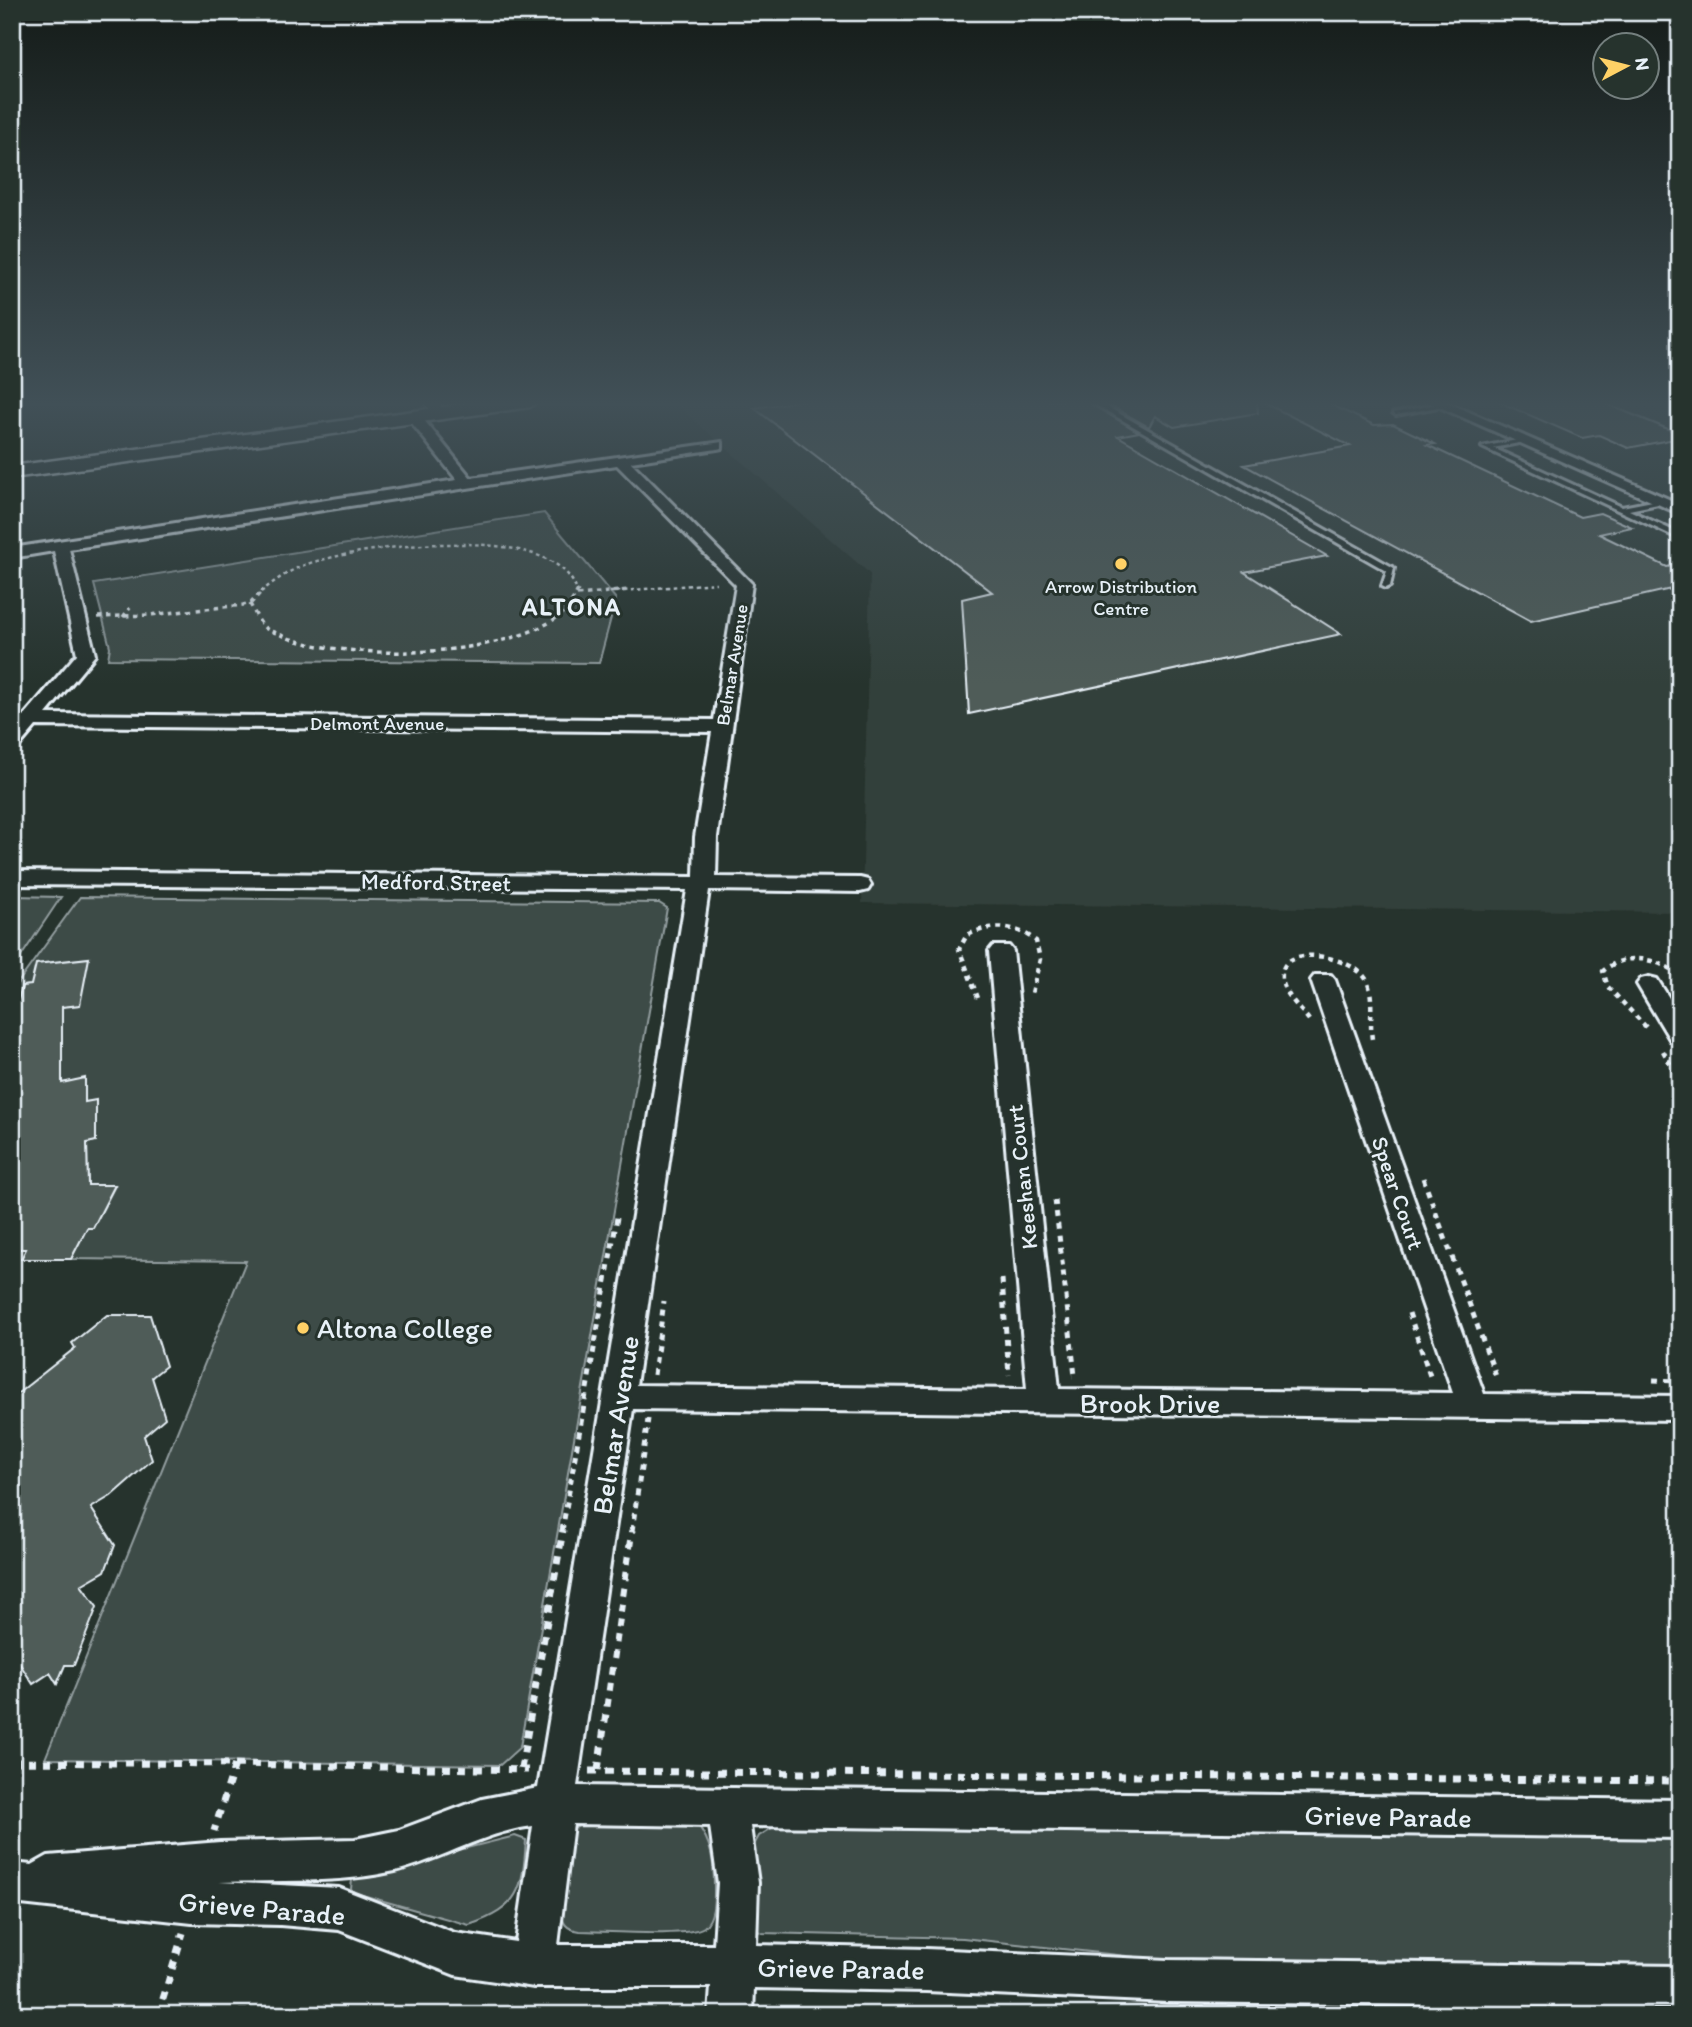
<svg xmlns="http://www.w3.org/2000/svg" width="1692" height="2027" viewBox="0 0 1692 2027" font-family="Itim,sans-serif">
	<style>
		.built { fill: #333f3a }
		.green { fill: #3e4b47; stroke: #939ea0; stroke-width: 2 }
		.building { fill: #505c59; stroke: #e8f1f8; stroke-width: 2 }
		.lines { fill: none; stroke-linecap: round; stroke-linejoin: round }
		.service-casing { stroke: #e8f1f8; stroke-width: 6 }
		.minor-casing { stroke: #e8f1f8; stroke-width: 6 }
		.secondary-casing { stroke: #e8f1f8; stroke-width: 5 }
		.path-far4 { stroke: #e8f1f8; stroke-width: 2.5; stroke-dasharray: 3.5 3.5; stroke-linecap: butt }
		.path-far3 { stroke: #e8f1f8; stroke-width: 3.5; stroke-dasharray: 4.5 4.5; stroke-linecap: butt }
		.path-far2 { stroke: #e8f1f8; stroke-width: 4.5; stroke-dasharray: 5 5; stroke-linecap: butt }
		.path-far1 { stroke: #e8f1f8; stroke-width: 5; stroke-dasharray: 6 6; stroke-linecap: butt }
		.path { stroke: #e8f1f8; stroke-width: 7; stroke-dasharray: 8 8; stroke-linecap: butt }
		.service { fill: #26332d; fill-rule: evenodd }
		.minor { fill: #26332d; fill-rule: evenodd }
		.secondary { fill: #26332d; fill-rule: evenodd }
		.poi-dot { fill: #ffd166; stroke: #26332d; stroke-width: 2.5 }
		.labels { text-anchor: middle; dominant-baseline: central; stroke-width: 6; stroke-linejoin: round; paint-order: stroke }
		.far-poi-label { font-size: 19px; fill: #e8f1f8; stroke: #26332d }
		.far-street-label { font-size: 19px; fill: #e8f1f8; stroke: #26332d }
		.street-label { font-size: 23px; fill: #e8f1f8; stroke: #26332d }
		.far-district-label { font-size: 24px; font-weight: bold; letter-spacing: 2px; fill: #e8f1f8; stroke: #26332d }
		.near-poi-label { font-size: 28px; fill: #e8f1f8; stroke: #26332d; text-anchor: start }
		.near-street-label { font-size: 28px; fill: #e8f1f8; stroke: #26332d }
	</style>
	<rect width="100%" height="100%" fill="#26332d"/>
	<filter id="ink" filterUnits="userSpaceOnUse"><feTurbulence type="fractalNoise" baseFrequency=".0143" numOctaves="2"/><feDisplacementMap in="SourceGraphic" scale="14" xChannelSelector="R" yChannelSelector="G"/><feConvolveMatrix kernelMatrix="1 2 1 2 8 2 1 2 1" color-interpolation-filters="sRGB"/></filter>
	<g filter="url(#ink)">
		<path class="built" d="M 672,401 L 1421,401 L 1680,516 L 1680,912 L 862,903 L 870,574 Z
			M 1444,401 L 1601,401 L 1680,434 L 1680,503 Z"/>
		<path class="green" d="M 1601,401 L 1680,401 L 1680,434 Z
			M 544,513 L 616,599 L 599,663 L 108,659 L 110,647 L 94,584 Z
			M 12,896 L 61,897 L 12,970 Z
			M 80,897 L 659,903 L 667,908 L 520,1747 L 500,1765 L 45,1759 L 246,1261 L 71,1259 L 87,1228 L 93,1228 L 115,1186 L 88,1185 L 87,1143 L 96,1141 L 96,1101 L 85,1102 L 85,1079 L 62,1083 L 62,1024 L 12,1029 L 16,1008 L 12,1005 L 12,991 Z
			M 584,1823 L 697,1824 C 712,1842 714,1863 714,1886 C 714,1898 715,1918 704,1927 C 689,1938 603,1931 580,1931 C 566,1929 562,1924 562,1910 L 573,1829 Z
			M 777,1825 L 1680,1835 L 1680,1965 L 1145,1958 L 963,1938 L 762,1933 L 753,1928 L 754,1845 L 759,1836 Z
			M 515,1836 L 526,1840 C 523,1890 519,1908 469,1925 L 355,1893 L 351,1889 L 352,1879 L 358,1875 Z"/>
		<path class="building" d="M 800,401 L 966,401 L 971,405 L 992,401 L 1086,401 L 1139,432 L 1118,436 L 1327,556 L 1244,572 L 1341,634 L 969,714 L 962,599 L 992,592 L 754,408 Z
			M 1103,401 L 1257,401 L 1258,413 L 1174,427 L 1155,416 L 1149,427 Z
			M 1261,401 L 1323,401 L 1374,425 L 1393,424 L 1435,444 L 1427,445 L 1580,517 L 1600,513 L 1632,527 L 1599,534 L 1667,567 L 1680,564 L 1680,587 L 1531,621 L 1244,465 L 1350,446 Z
			M 1497,401 L 1599,401 L 1680,434 L 1680,438 L 1628,448 L 1599,435 L 1582,438 Z
			M 89,958 L 80,1005 L 62,1007 L 62,1083 L 85,1078 L 85,1102 L 96,1100 L 96,1141 L 87,1143 L 88,1185 L 115,1185 L 93,1228 L 87,1228 L 71,1259 L 21,1259 L 26,1249 L 12,1249 L 12,1022 L 22,986 L 31,985 L 36,964 Z
			M 107,1315 L 150,1315 L 166,1366 L 152,1377 L 165,1418 L 144,1436 L 152,1460 L 111,1496 L 91,1508 L 115,1545 L 105,1571 L 81,1585 L 97,1607 L 74,1665 L 65,1665 L 57,1684 L 50,1673 L 33,1684 L 12,1652 L 12,1398 L 75,1348 L 72,1343 Z"/>
		<g class="lines">
			<g class="service-casing">
				<path id="service" d="M 1089,401 L 1097,401 L 1394,568 L 1390,586 L 1386,588 L 1382,586 L 1387,571 Z
					M 1441,403 L 1443,404 L 1443,406 L 1396,415 L 1393,413 Z
					M 1522,439 L 1525,441 L 1524,442 L 1493,448 L 1622,507 L 1663,499 L 1663,503 L 1629,510 L 1680,534 L 1680,539 L 1482,447 Z"/>
			</g>
			<g class="minor-casing">
				<path id="minor" d="M 424,401 L 437,401 L 447,414 L 445,417 L 435,417 Z
					M 1426,401 L 1444,401 L 1680,504 L 1680,514 Z
					M 414,413 L 419,414 L 471,478 L 722,442 L 722,448 L 717,449 L 631,462 L 752,584 L 717,837 L 716,877 L 860,878 L 868,880 L 871,885 L 868,890 L 860,892 L 709,890 L 636,1385 L 1027,1389 L 989,951 L 993,946 L 1009,946 L 1013,951 L 1059,1389 L 1453,1393 L 1311,980 L 1315,975 L 1331,975 L 1335,980 L 1484,1394 L 1680,1396 L 1680,1420 L 633,1409 L 577,1786 L 1680,1800 L 1680,1838 L 750,1826 L 758,1883 L 756,1945 L 926,1949 L 1168,1960 L 1680,1966 L 1680,2008 L 1168,2002 L 926,1991 L 754,1988 L 753,2015 L 709,2015 L 711,1987 L 534,1987 L 455,1975 L 339,1930 L 280,1925 L 192,1923 L 12,1903 L 12,1863 L 32,1865 L 48,1856 L 220,1842 L 355,1839 L 399,1830 L 482,1799 L 538,1788 L 687,890 L 12,885 L 12,871 L 694,877 L 695,837 L 712,732 L 36,726 L 19,746 L 12,748 L 12,730 L 77,654 L 54,551 L 12,558 L 12,548 L 457,480 L 407,417 ZM 617,465 L 736,585 L 714,720 L 46,714 L 95,655 L 69,549 ZM 573,1824 L 710,1826 L 718,1883 L 714,1945 L 558,1945 ZM 533,1826 L 516,1942 L 455,1933 L 339,1888 L 219,1882 C 278,1880 338,1884 395,1871 C 443,1859 483,1832 533,1826 Z
					M 1649,977 L 1657,979 L 1680,1015 L 1680,1044 L 1671,1041 L 1637,984 L 1641,979 Z"/>
			</g>
			<g class="secondary-casing">
				<path id="secondary" d="M 486,401 L 539,401 L 530,407 L 12,478 L 12,466 Z"/>
			</g>
			<path class="path-far4" d="M 12,402 L 21,401
				M 550,404 L 573,401
				M 261,592 C 274,581 290,570 307,564 C 362,546 558,519 577,592
				M 610,592 L 716,583"/>
			<path class="path-far3" d="M 577,595 L 630,590
				M 250,604 C 254,611 258,621 264,627 C 268,631 278,633 283,636 C 346,662 504,658 559,616 C 566,611 574,598 578,590
				M 98,617 L 149,615 L 243,605 L 251,603 L 263,590
				M 123,617 L 130,608"/>
			<path class="path-far2" d="M 978,998 L 959,949 L 967,935 C 991,924 1015,924 1036,941 L 1040,959 L 1032,993
				M 1309,1020 C 1300,1008 1284,994 1282,979 C 1278,940 1353,957 1366,979 C 1375,996 1369,1020 1372,1039
				M 1646,1027 L 1608,987 L 1603,971 C 1627,951 1656,958 1680,975
				M 1663,1051 L 1680,1081"/>
			<path class="path-far1" d="M 1423,1178 L 1497,1379
				M 1055,1200 L 1075,1376 L 1072,1376
				M 1002,1279 L 1009,1375
				M 1409,1313 L 1431,1379
				M 654,1375 L 664,1301
				M 1653,1380 L 1680,1381
				M 562,1531 L 618,1212
				M 632,1531 L 648,1419"/>
			<path class="path" d="M 12,1762 L 235,1764 L 214,1831
				M 235,1764 L 528,1770
				M 521,1769 L 563,1530
				M 598,1770 L 632,1530
				M 589,1771 L 1680,1781
				M 12,2011 L 159,2012 L 183,1933
				M 159,2012 L 432,2015"/>
			<use href="#service" class="service"/>
			<use href="#minor" class="minor"/>
			<use href="#secondary" class="secondary"/>
		</g>
	</g>
	<linearGradient id="sky" x2="0" y2="1"><stop stop-color="#151c19"/><stop offset="0.59" stop-color="#415057"/><stop offset="1" stop-color="#415057" stop-opacity="0"/></linearGradient>
	<rect width="1692" height="685" fill="url(#sky)"/>
	<g class="poi-dot">
		<circle cx="1121" cy="564" r="7"/>
		<circle cx="303" cy="1328" r="7"/>
	</g>
	<g class="labels">
		<g class="far-poi-label">
			<text x="1121" y="586">Arrow Distribution<tspan x="1121" dy="22">Centre</tspan></text>
		</g>
		<g class="far-street-label">
			<text transform="translate(732 665) rotate(-81)">Belmar Avenue</text>
			<text x="377" y="723">Delmont Avenue</text>
		</g>
		<g class="street-label">
			<text transform="translate(436 882) rotate(1)">Medford Street</text>
			<text transform="translate(1022 1177) rotate(-96)">Keeshan Court</text>
			<text transform="translate(1398 1193) rotate(71)">Spear Court</text>
		</g>
		<g class="far-district-label">
			<text x="572" y="606">ALTONA</text>
		</g>
		<g class="near-poi-label">
			<text x="317" y="1328">Altona College</text>
		</g>
		<g class="near-street-label">
			<text x="1150" y="1403">Brook Drive</text>
			<text transform="translate(615 1425) rotate(-81)">Belmar Avenue</text>
			<text transform="translate(1388 1816) rotate(1)">Grieve Parade</text>
			<text transform="translate(262 1908) rotate(5)">Grieve Parade</text>
			<text transform="translate(841 1968) rotate(1)">Grieve Parade</text>
		</g>
	</g>
	<rect width="1692" height="2027" fill="none" stroke="#26332d" stroke-width="42"/>
	<rect x="21" y="21" width="1650" height="1985" fill="none" stroke="#e8f1f8" stroke-width="2.5" filter="url(#ink)"/>
	<g transform="translate(1626 66) rotate(83)"><circle r="33" fill="#26332d" stroke="#747f7e" stroke-width="2"/>
	<path d="M0-5L12 26L0 18L-12 26Z" fill="#ffd166"/>
	<text y="-10" font-size="19" font-weight="bold" text-anchor="middle" fill="#e8f1f8">N</text>
	</g>
</svg>
